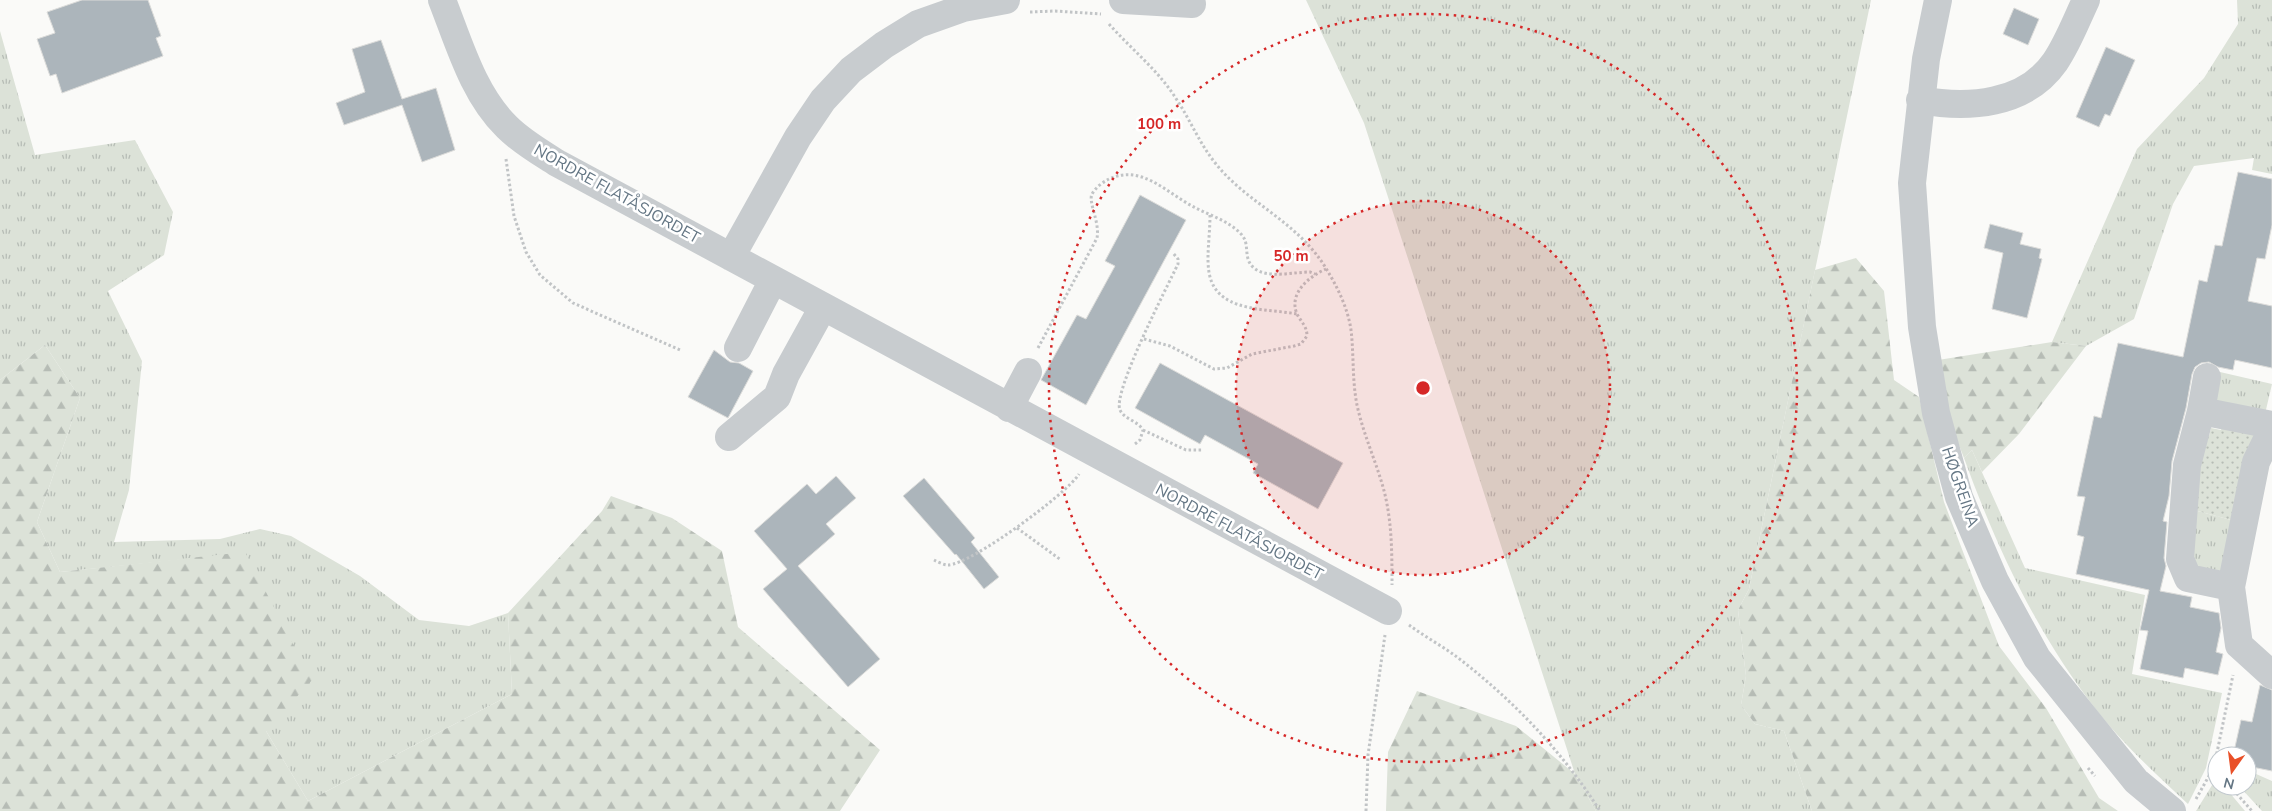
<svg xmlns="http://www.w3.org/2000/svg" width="2272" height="811" viewBox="0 0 2272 811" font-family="'Nunito Sans',sans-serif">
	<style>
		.grass { fill: url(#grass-tufts) }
		.forest { fill: url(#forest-firs) }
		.park { fill: url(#park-dots) }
		.building { fill: #acb5bb; stroke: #dcdcda }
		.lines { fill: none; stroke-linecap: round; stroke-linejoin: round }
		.path { stroke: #c1c4c6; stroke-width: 3; stroke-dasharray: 2.5 2.5; stroke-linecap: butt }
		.minor { stroke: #c8cccf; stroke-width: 28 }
		.ring { fill: none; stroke: #d62828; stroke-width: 2.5; stroke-dasharray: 2.5 5 }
		.labels { text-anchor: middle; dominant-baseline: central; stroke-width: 5; stroke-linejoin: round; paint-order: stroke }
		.street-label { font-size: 16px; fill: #647684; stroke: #fff }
		.centre { fill: #d62828; stroke: #fff; stroke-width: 2.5 }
		.ring-label { font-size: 15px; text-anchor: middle; font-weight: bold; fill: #d62828; stroke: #fff; stroke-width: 5; stroke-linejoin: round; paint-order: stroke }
	</style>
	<defs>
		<pattern id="grass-tufts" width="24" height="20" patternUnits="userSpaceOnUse" patternTransform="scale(1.25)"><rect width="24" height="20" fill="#dce2d8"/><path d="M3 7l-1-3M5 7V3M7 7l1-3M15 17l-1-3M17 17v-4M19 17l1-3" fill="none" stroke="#b6bcb5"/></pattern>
		<pattern id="forest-firs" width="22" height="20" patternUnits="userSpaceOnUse" patternTransform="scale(1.25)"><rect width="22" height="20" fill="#dce2d8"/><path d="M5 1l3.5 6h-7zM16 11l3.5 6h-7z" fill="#b6bcb5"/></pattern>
		<pattern id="park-dots" width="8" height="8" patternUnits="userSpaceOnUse" patternTransform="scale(1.25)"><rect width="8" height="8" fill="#dce2d8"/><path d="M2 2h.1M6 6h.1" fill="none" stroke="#b6bcb5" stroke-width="1.8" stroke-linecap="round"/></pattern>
	</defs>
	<rect width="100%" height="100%" fill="#fafaf8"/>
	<path class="grass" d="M 1306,0 L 1871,0 L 1749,589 L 1738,610 L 1746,676 L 1741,705 L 1755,724 L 1784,731 L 1812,811 L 1596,811 L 1575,774 L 1364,123 Z
		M 2237,0 L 2272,0 L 2272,174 L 2252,170 L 2254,158 L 2194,166 L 2173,204 L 2134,319 L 2086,346 L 2052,342 L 2137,149 L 2204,78 L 2238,24 Z
		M 0,31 L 35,155 L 135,140 L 173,212 L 164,255 L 108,291 L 142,361 L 129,490 L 114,542 L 220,539 L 260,529 L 291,536 L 360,576 L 419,620 L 469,626 L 508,613 L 512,694 L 308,801 L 266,731 L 245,553 L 60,572 L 37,522 L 80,398 L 45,345 L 0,380 Z
		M 2220,372 L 2272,384 L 2265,414 L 2213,403 Z
		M 1972,450 L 2025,568 L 2145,595 L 2132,674 L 2222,693 L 2206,768 L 2188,804 C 2157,775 2124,745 2098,712 C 2038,636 1997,549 1964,458 Z
		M 2190,509 L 2235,521 L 2224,573 L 2193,568 Z
		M 2247,770 L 2272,781 L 2272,811 L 2262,811 L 2239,786 L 2247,786 Z
		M 2214,782 L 2217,782 L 2217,786 L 2224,786 L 2245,811 L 2196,811 Z"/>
	<path class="forest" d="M 1856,258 L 1884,291 L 1894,380 L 1919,397 L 1944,502 L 1999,646 L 2046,708 L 2099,798 L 2118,811 L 1812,811 L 1784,731 L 1755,724 L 1741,705 L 1746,676 L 1738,610 L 1749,589 L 1815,270 Z
		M 2052,342 L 2086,346 L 2019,434 L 1982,472 L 1972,450 L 1964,458 L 1945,409 L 1938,360 Z
		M 45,345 L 80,398 L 37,522 L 60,572 L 245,552 L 312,680 L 266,731 L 308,801 L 512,694 L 508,613 L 602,511 L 611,496 L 672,518 L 722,551 L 738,627 L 880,750 L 840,811 L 0,811 L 0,380 Z
		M 1417,691 L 1516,726 L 1575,774 L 1596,811 L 1386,811 L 1388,752 Z"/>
	<path class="park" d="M 2223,422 L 2256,430 L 2235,521 L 2190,509 L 2200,434 L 2209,436 L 2211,428 L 2221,430 Z"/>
	<path class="building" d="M 82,0 L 148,0 L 161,36 L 156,38 L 163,56 L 62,93 L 56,74 L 50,76 L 37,39 L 55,33 L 47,12 Z
		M 2014,8 L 2039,19 L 2028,45 L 2003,34 Z
		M 381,40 L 402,99 L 436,88 L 455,150 L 422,162 L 402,105 L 344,125 L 336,103 L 365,92 L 352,49 Z
		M 2106,47 L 2135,60 L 2110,116 L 2105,114 L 2099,127 L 2076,117 Z
		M 2238,172 L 2272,179 L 2272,225 L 2265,259 L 2257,258 L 2248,301 L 2272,306 L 2272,368 L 2235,360 L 2233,370 L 2218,367 L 2209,362 L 2201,363 L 2195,367 L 2192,374 L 2186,408 L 2172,461 L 2169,496 L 2163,521 L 2167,522 L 2164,558 L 2166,566 L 2160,591 L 2192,597 L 2190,607 L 2219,613 L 2221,628 L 2216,652 L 2223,654 L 2218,675 L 2185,668 L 2183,678 L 2140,669 L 2148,631 L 2140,630 L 2149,590 L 2076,574 L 2084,537 L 2077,535 L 2085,497 L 2077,496 L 2094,416 L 2101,418 L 2118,343 L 2183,357 L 2199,280 L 2207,282 L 2215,245 L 2222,246 Z
		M 1140,195 L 1186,220 L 1086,405 L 1041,380 L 1077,315 L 1086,319 L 1115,266 L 1105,261 Z
		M 1990,224 L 2023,233 L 2020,244 L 2041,249 L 2039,258 L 2042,259 L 2027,318 L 1992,309 L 2003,253 L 1984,248 Z
		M 714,350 L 730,362 L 739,363 L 753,371 L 728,418 L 688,397 Z
		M 1160,363 L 1343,463 L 1318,509 L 1253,473 L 1258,464 L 1205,435 L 1200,444 L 1135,408 Z
		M 836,476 L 856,498 L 826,524 L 835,534 L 798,566 L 880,659 L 848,687 L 763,589 L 787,569 L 754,531 L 807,484 L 816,494 Z
		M 924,478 L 975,538 L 971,542 L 999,577 L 984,589 L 956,554 L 955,555 L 903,496 Z
		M 2260,685 L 2272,690 L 2272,771 L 2247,766 L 2247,756 L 2233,756 L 2241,720 L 2252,722 Z"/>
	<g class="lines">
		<path class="path" d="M 1030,12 L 1055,11 L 1101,14
			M 1109,24 C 1131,49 1157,69 1175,97 C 1190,119 1199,143 1216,164 C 1249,205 1298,221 1327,270 C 1338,288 1348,309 1351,330 C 1354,355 1352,380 1357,405 C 1363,433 1375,459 1383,487 C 1392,519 1392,552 1392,585
			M 506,159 L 514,216 L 526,252 L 540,275 L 573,303 L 680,350
			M 1210,215 C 1210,257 1195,295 1247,307 C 1263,311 1281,311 1297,314
			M 1144,339 L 1170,346 L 1214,369 L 1227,368 L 1252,354 L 1294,346 L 1301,344 L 1307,336 C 1307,326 1301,322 1297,314 C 1288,293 1310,276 1326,269
			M 1038,348 L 1097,238 C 1100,222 1088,202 1092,194 C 1096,187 1103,182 1109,179 C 1141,164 1166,192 1192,206 C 1208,215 1228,220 1241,234 C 1251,244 1242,258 1254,268 C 1267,279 1294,272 1310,272 L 1315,274
			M 1143,430 L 1186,450 L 1203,450
			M 1135,444 L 1140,440 L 1143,430 C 1138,421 1124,419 1120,410 C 1112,393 1168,285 1178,264 L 1178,259 L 1173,253
			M 1017,528 L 1061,560
			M 934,560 C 938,562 944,565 948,565 C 970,565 1067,494 1079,474
			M 1409,625 C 1424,636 1442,646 1457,657 C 1513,700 1562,751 1600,811
			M 2088,768 L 2095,776
			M 2230,786 L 2252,811
			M 2196,799 L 2214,767 L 2233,675
			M 1366,811 L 1368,755 L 1385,635"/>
		<path class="minor" d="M 442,0 C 459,43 473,94 507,127 C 522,142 540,152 557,163 L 1388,611
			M 1123,0 L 1192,4
			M 1938,0 L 1926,59 L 1912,183 L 1922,327 L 1936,413 L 1959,497 L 1995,581 L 2037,658 L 2136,781 L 2172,811
			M 1920,100 C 1968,109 2025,105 2055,62 C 2068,43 2076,21 2086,0
			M 731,257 L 798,137 L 823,100 L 851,70 L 884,45 L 918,24 L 963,8 L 1006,0
			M 738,348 L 773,280
			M 1009,408 L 1028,372
			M 2201,411 L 2207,377
			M 2272,429 L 2256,462 L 2231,587 L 2239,645 L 2272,675
			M 729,437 L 777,397 L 786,374 L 823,307
			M 2231,587 L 2188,578 L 2180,559 L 2187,465 L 2201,411 L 2272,425"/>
	</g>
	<circle cx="1423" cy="388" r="187" fill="#d62828" fill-opacity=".12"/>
	<g class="ring">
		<circle cx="1423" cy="388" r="187"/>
		<circle cx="1423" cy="388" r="374"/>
	</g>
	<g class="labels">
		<g class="street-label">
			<text transform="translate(617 194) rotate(29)">NORDRE FLATÅSJORDET</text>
			<text transform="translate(1960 487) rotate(71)">HØGREINA</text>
			<text transform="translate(1239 532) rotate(28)">NORDRE FLATÅSJORDET</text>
		</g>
	</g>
	<circle cx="1423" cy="388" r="8" class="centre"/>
	<g class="ring-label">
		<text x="1159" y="129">100 m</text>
		<text x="1291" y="261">50 m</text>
	</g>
	<g transform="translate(2232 771) rotate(194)"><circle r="24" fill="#ffffff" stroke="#c1c8ce"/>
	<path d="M0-4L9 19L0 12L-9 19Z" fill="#e95028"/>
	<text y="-8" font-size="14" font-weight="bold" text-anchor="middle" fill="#647684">N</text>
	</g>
</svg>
